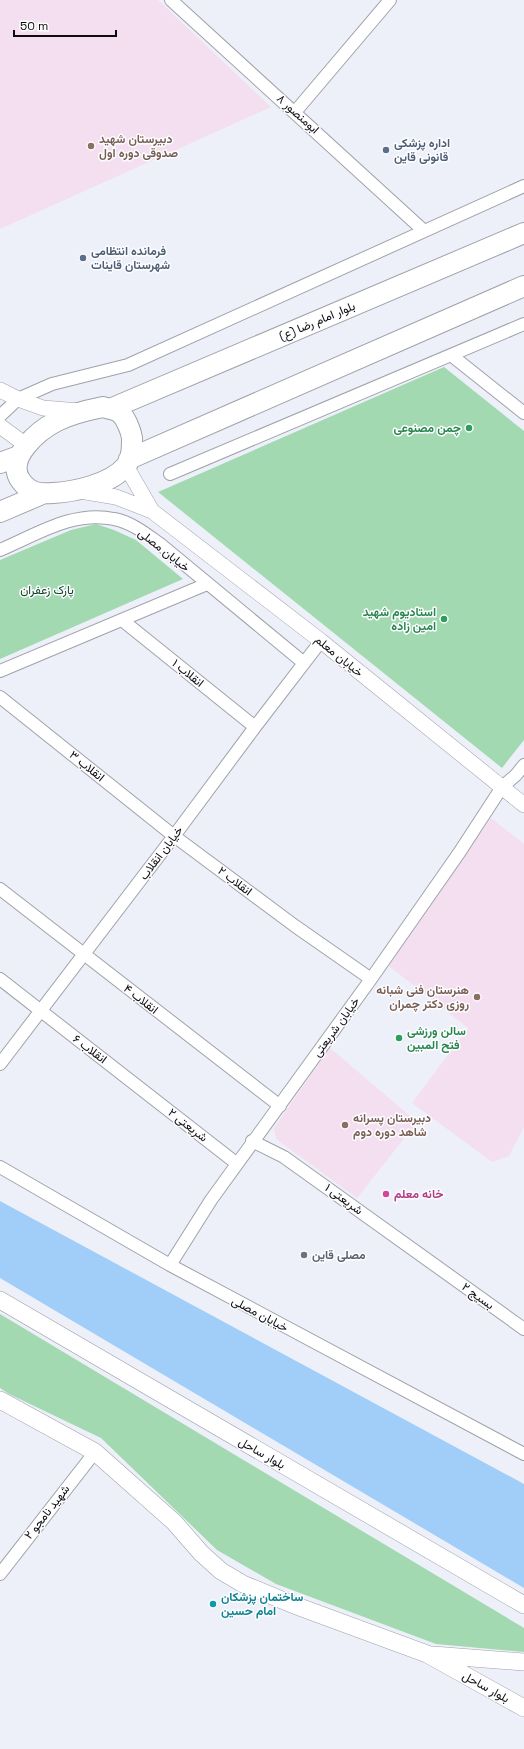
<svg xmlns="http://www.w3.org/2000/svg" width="524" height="1749" viewBox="0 0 524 1749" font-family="'Space Grotesk',Vazirmatn,sans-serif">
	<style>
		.education { fill: #f3dfef }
		.green { fill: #a2d9b1 }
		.water { fill: #a0cef9 }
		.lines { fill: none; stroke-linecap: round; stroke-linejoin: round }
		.minor-casing { stroke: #a0a2aa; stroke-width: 14 }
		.tertiary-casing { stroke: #a0a2aa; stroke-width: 16 }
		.secondary-casing { stroke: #a0a2aa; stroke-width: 18 }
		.primary-casing { stroke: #a0a2aa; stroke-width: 22 }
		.minor { stroke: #fff; stroke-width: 12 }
		.tertiary { stroke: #fff; stroke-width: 15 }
		.secondary { stroke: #fff; stroke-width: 17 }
		.primary { stroke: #fff; stroke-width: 20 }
		.education-dot { fill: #8d6e63; stroke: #fdfdff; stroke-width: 1.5 }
		.service-dot { fill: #5c6f8a; stroke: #fdfdff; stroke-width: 1.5 }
		.leisure-dot { fill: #2e9e5b; stroke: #fdfdff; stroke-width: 1.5 }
		.hotel-dot { fill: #d1479c; stroke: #fdfdff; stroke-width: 1.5 }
		.worship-dot { fill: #6b7280; stroke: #fdfdff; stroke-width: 1.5 }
		.culture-dot { fill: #0f9aa8; stroke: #fdfdff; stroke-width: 1.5 }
		.labels { text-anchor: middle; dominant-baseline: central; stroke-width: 3; stroke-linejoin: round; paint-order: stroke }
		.street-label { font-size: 12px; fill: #0d0d10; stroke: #fdfdff }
		.education-label { font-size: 12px; font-weight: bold; fill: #785e54; stroke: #fdfdff; text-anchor: start }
		.service-label { font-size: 12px; font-weight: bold; fill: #4e5e75; stroke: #fdfdff; text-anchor: start }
		.leisure-label { font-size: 12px; font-weight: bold; fill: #27864d; stroke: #fdfdff; text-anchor: end }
		.park-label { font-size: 12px; fill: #0f4325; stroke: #fdfdff }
		.hotel-label { font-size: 12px; font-weight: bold; fill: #b23c85; stroke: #fdfdff; text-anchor: start }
		.worship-label { font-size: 12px; font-weight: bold; fill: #5b616d; stroke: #fdfdff; text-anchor: start }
		.culture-label { font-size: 12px; font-weight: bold; fill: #0d838f; stroke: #fdfdff; text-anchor: start }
	</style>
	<rect width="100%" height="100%" fill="#edf0f8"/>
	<path class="education" d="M 0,0 L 158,0 L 271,107 L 0,229 Z
		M 491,818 L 524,844 L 524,1127 L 509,1156 L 492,1162 L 412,1103 L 468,1028 L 389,966 Z
		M 330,1048 L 417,1122 L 357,1198 L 276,1139 L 274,1128 Z"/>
	<path class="green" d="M 444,367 L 524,431 L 524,740 L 502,768 L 158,492 Z
		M 96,524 L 114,530 L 136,540 L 183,579 L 0,659 L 0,560 L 71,530 Z
		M 0,1314 L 524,1628 L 524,1652 L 436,1644 L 276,1584 L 217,1550 L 101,1438 L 9,1394 L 0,1388 Z"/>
	<path class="water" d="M 0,1201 L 524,1484 L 524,1588 L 0,1278 Z"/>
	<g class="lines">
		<g class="minor-casing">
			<path id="minor" d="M 171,0 L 423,230
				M 295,112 L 390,0
				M 451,355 L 524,413
				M 0,416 L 18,399 L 52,384 L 128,365 L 524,186
				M 170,474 L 524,324
				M 0,550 C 36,535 73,510 114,519 C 131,522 146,534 160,544 L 304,663
				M 122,620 L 255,727
				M 0,671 L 207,584
				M 0,697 L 174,836 L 295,926 L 371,979
				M 0,889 L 280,1106
				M 0,979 L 236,1163
				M 0,1064 L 174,836 L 255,727 L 321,641
				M 252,1141 L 284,1157 L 524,1329
				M 0,1167 L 170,1265 L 524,1454
				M 170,1265 L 211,1200 L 371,979 L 459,853 L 502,787 L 516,775 L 524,765
				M 0,1574 L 95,1452"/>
		</g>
		<g class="tertiary-casing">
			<path id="tertiary" d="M 0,390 L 18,399 L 43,408 L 79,411
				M 0,426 L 26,445
				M 126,466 L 152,511
				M 80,491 L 116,497 L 152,511 L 321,641 L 524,805"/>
		</g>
		<g class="secondary-casing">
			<path id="secondary" d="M 0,1300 L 524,1605
				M 0,1400 L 95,1452 L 174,1522 L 201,1553 L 221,1571 L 243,1584 L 294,1605 L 427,1654 L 524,1708
				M 433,1655 L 524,1662"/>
		</g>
		<g class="primary-casing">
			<path id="primary" d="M 103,407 C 108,409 117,410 120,413 C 126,418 131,431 132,438 C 132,448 132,458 126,466 C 111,484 74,492 53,493 C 38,494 30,493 21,481 C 4,459 39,430 57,421 C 71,414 88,410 103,407 Z
				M 110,409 L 524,233
				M 129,459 L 524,286
				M 0,463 L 19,456
				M 0,512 L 42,494"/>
		</g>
		<use href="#minor" class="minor"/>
		<use href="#tertiary" class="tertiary"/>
		<use href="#secondary" class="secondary"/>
		<use href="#primary" class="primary"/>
	</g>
	<g class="education-dot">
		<circle cx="91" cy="146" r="4"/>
		<circle cx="477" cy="997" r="4"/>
		<circle cx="345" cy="1125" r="4"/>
	</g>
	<g class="service-dot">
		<circle cx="386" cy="150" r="4"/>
		<circle cx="83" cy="258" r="4"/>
	</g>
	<g class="leisure-dot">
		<circle cx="469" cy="428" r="4"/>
		<circle cx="444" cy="619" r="4"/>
		<circle cx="399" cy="1038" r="4"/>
	</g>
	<circle class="hotel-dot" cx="386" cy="1194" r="4"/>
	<circle class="worship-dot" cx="304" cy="1255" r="4"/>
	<circle class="culture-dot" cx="213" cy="1604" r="4"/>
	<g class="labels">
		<g class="street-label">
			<text transform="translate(298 114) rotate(42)">ابومنصور ۸</text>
			<text transform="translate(317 321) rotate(-23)">بلوار امام رضا (ع)</text>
			<text transform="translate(164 550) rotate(38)">خیابان مصلی</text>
			<text transform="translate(339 656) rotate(39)">خیابان معلم</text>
			<text transform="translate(188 673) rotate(39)">انقلاب ۱</text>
			<text transform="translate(87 766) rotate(39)">انقلاب ۳</text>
			<text transform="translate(161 853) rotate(-53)">خیابان انقلاب</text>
			<text transform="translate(235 881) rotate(37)">انقلاب ۲</text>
			<text transform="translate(141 999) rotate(38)">انقلاب ۴</text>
			<text transform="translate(336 1027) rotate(-54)">خیابان شریعتی</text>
			<text transform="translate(90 1049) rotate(37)">انقلاب ۶</text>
			<text transform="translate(188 1125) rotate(38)">شریعتی ۲</text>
			<text transform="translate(344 1199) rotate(36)">شریعتی ۱</text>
			<text transform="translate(478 1296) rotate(36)">بسیج ۲</text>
			<text transform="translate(260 1314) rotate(28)">خیابان مصلی</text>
			<text transform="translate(262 1453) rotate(30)">بلوار ساحل</text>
			<text transform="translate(47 1512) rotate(-52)">شهید نامجو ۲</text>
			<text transform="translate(486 1687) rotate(29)">بلوار ساحل</text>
		</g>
		<g class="education-label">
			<text x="99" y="139">دبیرستان شهید<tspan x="99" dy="14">صدوقی دوره اول</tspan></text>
			<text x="469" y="990" text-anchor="end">هنرستان فنی شبانه<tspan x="469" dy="14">روزی دکتر چمران</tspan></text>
			<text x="353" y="1118">دبیرستان پسرانه<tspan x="353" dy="14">شاهد دوره دوم</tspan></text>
		</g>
		<g class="service-label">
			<text x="394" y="143">اداره پزشکی<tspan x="394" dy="14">قانونی قاین</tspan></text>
			<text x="91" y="251">فرمانده انتظامی<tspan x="91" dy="14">شهرستان قاینات</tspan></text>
		</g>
		<g class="leisure-label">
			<text x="461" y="428">چمن مصنوعی</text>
			<text x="436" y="612">استادیوم شهید<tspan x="436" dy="14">امین زاده</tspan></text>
			<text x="407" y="1031" text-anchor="start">سالن ورزشی<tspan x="407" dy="14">فتح المبین</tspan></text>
		</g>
		<g class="park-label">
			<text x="47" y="590">پارک زعفران</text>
		</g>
		<g class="hotel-label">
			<text x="394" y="1194">خانه معلم</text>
		</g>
		<g class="worship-label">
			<text x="312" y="1255">مصلی قاین</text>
		</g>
		<g class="culture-label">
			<text x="221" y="1597">ساختمان پزشکان<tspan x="221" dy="14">امام حسین</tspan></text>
		</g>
	</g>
	<path d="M14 30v6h102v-6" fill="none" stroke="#0d0d10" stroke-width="2"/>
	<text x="20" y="30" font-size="12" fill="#0d0d10" stroke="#fdfdff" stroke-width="3" paint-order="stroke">50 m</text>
</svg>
